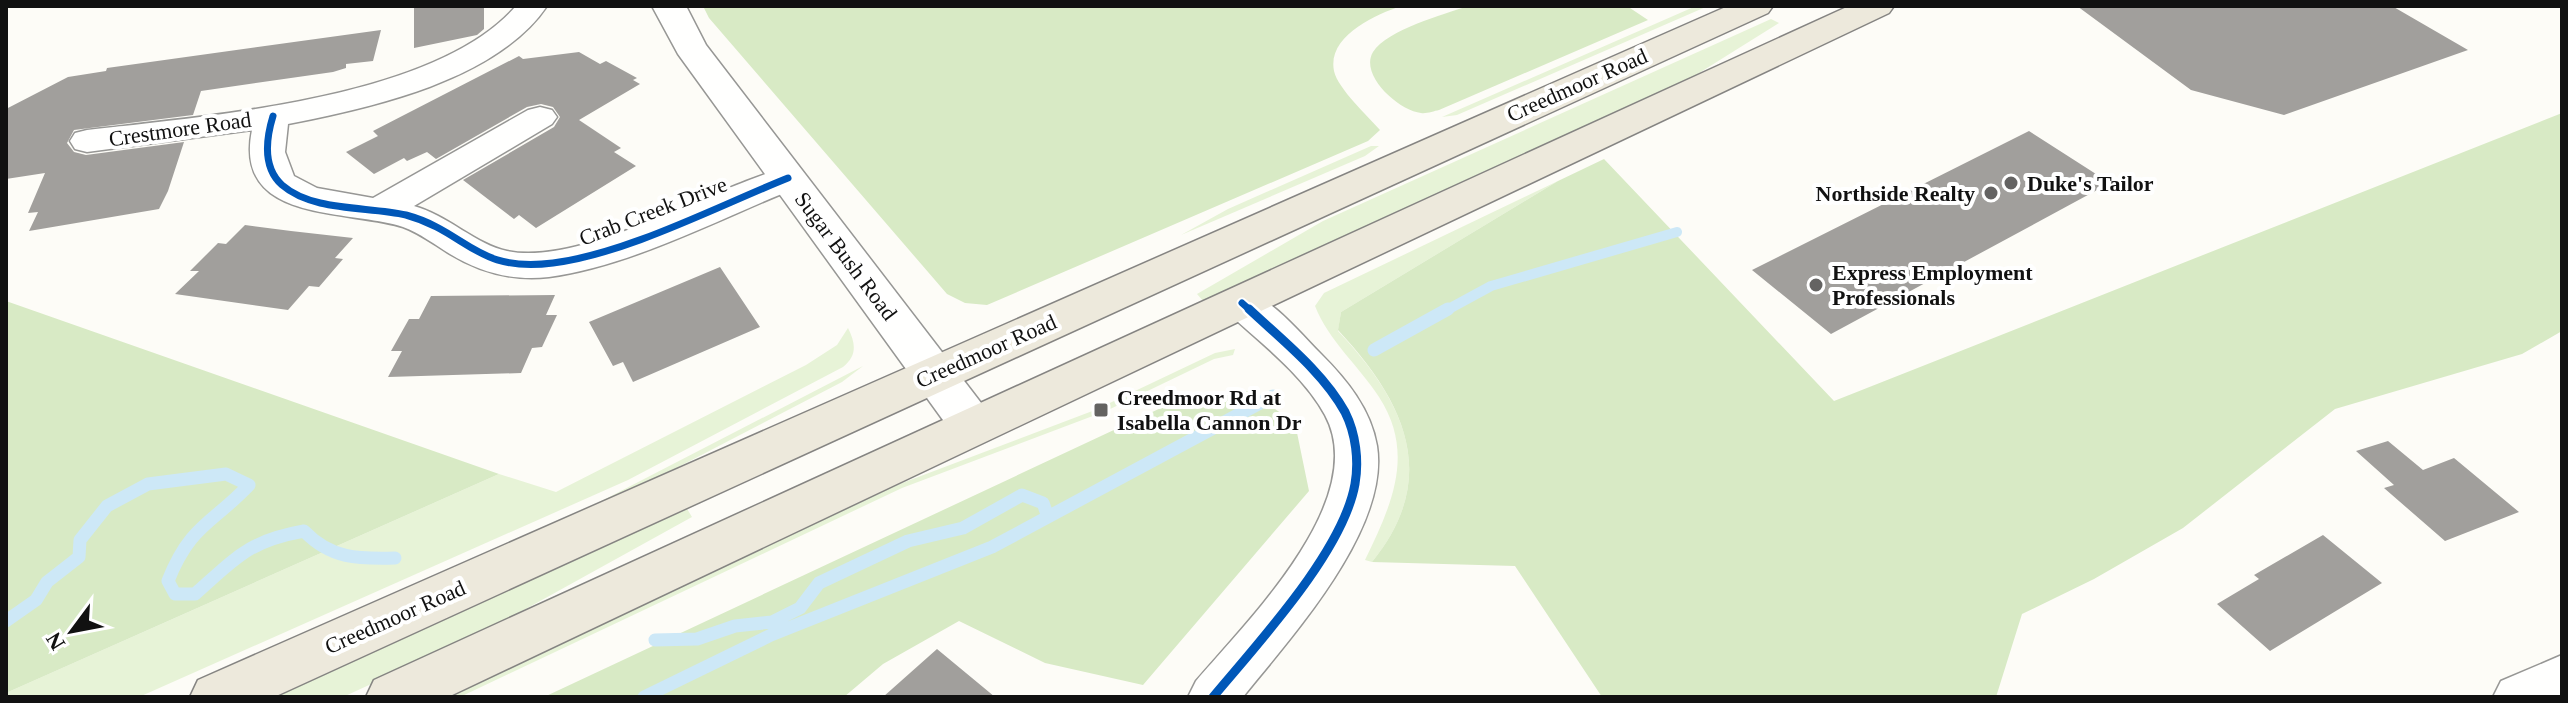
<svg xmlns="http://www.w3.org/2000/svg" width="2568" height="703" viewBox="0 0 2568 703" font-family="Georgia,serif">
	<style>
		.green { fill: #e7f3d7 }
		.forest { fill: #d8eac5 }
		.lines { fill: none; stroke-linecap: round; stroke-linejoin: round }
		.stream-far1 { stroke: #cde8f7; stroke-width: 10 }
		.stream { stroke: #cde8f7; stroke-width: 13 }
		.building { fill: #a19f9c }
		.minor-casing { stroke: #979795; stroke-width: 3 }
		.tertiary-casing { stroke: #979795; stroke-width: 3 }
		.primary-casing { stroke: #858482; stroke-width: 3 }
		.minor { fill: #fffffe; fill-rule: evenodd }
		.tertiary { fill: #fffffe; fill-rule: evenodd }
		.primary { fill: #ede9dc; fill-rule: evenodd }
		.cycleway-far1-casing { stroke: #fff; stroke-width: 11 }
		.cycleway-casing { stroke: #fff; stroke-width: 14 }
		.cycleway-far1 { stroke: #0057b8; stroke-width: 7 }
		.cycleway { stroke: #0057b8; stroke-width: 9 }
		.poi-dot { fill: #646362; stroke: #fff; stroke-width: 3 }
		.labels { text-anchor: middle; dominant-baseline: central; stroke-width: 8; stroke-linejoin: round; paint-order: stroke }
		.street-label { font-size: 22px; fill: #111; stroke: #fff }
		.poi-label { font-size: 22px; font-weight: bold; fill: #111; stroke: #fff; text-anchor: start }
	</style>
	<rect width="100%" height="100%" fill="#fdfcf7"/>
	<path class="green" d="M 1696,6 L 1708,6 L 1457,115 L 1442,117 Z
		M 1771,19 L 1779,23 L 1691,78 L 1204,302 L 1197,294 L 1323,221 Z
		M 1371,146 L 1379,146 L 1365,156 L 1181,235 L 1228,209 Z
		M 1558,181 L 1341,312 L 1338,331 C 1405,402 1441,477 1372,562 L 1365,560 C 1391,506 1416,454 1379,397 C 1358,365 1329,341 1315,306 L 1324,293 Z
		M 848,328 C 856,344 857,356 843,367 L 628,480 L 139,697 L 6,697 L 6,693 L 499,474 L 556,492 L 806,365 L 837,345 Z
		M 1235,349 L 1233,355 L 1214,359 L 1106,411 L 902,488 L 460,697 L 447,697 L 897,485 L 1095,410 L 1215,353 Z
		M 863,366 L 842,382 L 634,490 L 555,525 Z
		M 686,507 L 692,517 L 482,633 L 343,697 L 265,697 Z"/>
	<path class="forest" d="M 703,6 L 1401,6 C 1375,15 1327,36 1334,71 C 1338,89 1368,116 1380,130 L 1368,141 L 987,305 L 965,303 L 947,294 L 709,18 Z
		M 1468,6 L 1627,6 L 1648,20 L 1439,110 C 1434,111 1426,114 1421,113 C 1399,111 1359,75 1373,52 C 1388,29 1443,15 1468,6 Z
		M 2562,113 L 2562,331 L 2522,354 L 2335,409 L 2183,528 L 2094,579 L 2022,614 L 1996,697 L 1602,697 L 1515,566 L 1372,562 C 1441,477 1405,402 1338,330 L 1341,312 L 1558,181 L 1604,159 L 1834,401 Z
		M 6,301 L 499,474 L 6,693 Z
		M 1249,391 L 1295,423 L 1309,491 L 1143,685 L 1045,663 L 959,621 L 883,664 L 844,697 L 544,697 L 1163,407 Z"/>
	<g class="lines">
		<path class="stream-far1" d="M 1445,311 L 1491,286 L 1677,232"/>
		<path class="stream" d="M 1374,350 L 1448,309
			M 6,621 L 36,600 L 47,582 L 79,557 L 80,540 L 107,506 L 148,484 L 226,474 L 249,485 C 212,524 190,525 168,581 L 175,594 L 195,594 C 236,558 248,541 304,531 C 331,559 358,559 395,558
			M 655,640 L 697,639 L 735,626 L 772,622 L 800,608 L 819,583 L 908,541 L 963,528 L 1022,495 L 1043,503 L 1048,517
			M 644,697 L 771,635 L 992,547 L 1273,396"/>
	</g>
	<path class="building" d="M 414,6 L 484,6 L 484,29 L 477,35 L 414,48 Z
		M 2077,6 L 2392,6 L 2468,50 L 2284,115 L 2191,90 Z
		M 381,30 L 373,61 L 346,64 L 346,68 L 333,72 L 201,91 L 193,115 L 74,130 L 67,143 L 74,152 L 86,155 L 184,142 L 168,191 L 159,209 L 29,231 L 38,212 L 28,213 L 45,173 L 6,179 L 6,109 L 68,77 L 106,71 L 107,68 Z
		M 579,52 L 600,64 L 606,61 L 637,78 L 633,80 L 640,84 L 579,120 L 621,148 L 614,152 L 636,166 L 536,228 L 519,215 L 514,219 L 463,180 L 554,127 L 560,117 L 553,107 L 541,104 L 527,107 L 436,159 L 427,152 L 407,161 L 404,158 L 374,174 L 346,152 L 378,136 L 373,131 L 519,56 L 523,59 Z
		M 2029,131 L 2110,183 L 1831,334 L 1752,270 Z
		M 245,225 L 291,231 L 353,238 L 335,258 L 343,259 L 319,287 L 309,286 L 288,310 L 175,294 L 199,271 L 190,271 L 218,243 L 226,244 Z
		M 720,267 L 760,327 L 633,382 L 623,362 L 613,366 L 589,322 Z
		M 555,295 L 546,315 L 557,315 L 542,347 L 532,348 L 521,373 L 388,377 L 402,351 L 391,351 L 409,319 L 419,319 L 431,296 Z
		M 2388,441 L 2423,470 L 2454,458 L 2519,512 L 2445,541 L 2384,488 L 2394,485 L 2356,451 Z
		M 2323,535 L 2382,583 L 2270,651 L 2217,604 L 2259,579 L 2254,575 Z
		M 937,649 L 995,697 L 883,697 Z"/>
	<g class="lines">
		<g class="minor-casing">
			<path id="minor" d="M 516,6 L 547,6 C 497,80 371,108 288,124 L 285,152 L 294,176 L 317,188 L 373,198 L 528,110 L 540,107 L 552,110 L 557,117 L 552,124 L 414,206 C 447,215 477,245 507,251 C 582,267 712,187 788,167 L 801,170 L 806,178 L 801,186 C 723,217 632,266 549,277 C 513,281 481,273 450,254 C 435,245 420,233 403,227 C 347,209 233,224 252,130 L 87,152 L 75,149 L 70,141 L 75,133 L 87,130 C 204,116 435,100 516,6 Z
				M 1242,289 C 1272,298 1299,332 1321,354 C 1346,379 1371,409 1377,446 C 1390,529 1292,636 1243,697 L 1188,697 L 1196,681 C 1247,621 1371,500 1325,415 C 1303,375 1261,343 1228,313 L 1223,303 L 1228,293 Z
				M 2562,655 L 2562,697 L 2493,697 L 2501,681 Z"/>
		</g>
		<g class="tertiary-casing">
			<path id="tertiary" d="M 652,6 L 686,6 L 706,45 L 988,412 L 995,425 L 988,438 L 972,443 L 956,438 L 678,54 Z"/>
		</g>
		<g class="primary-casing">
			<path id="primary" d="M 1728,6 L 1773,6 L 1768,13 L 274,697 L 190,697 L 198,680 Z
				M 1849,6 L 1894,6 L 1889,13 L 448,697 L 366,697 L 374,680 Z"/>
		</g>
		<use href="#minor" class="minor"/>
		<use href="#tertiary" class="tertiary"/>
		<use href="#primary" class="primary"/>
		<g class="cycleway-far1-casing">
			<path id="cycleway-far1" d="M 273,116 C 266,139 262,167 282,185 C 313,212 368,206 406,215 C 468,232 475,273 553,263 C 626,254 718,206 788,178
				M 1242,303 L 1251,311"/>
		</g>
		<g class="cycleway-casing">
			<path id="cycleway" d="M 1213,697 C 1257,644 1343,552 1355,484 C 1359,461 1356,434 1345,412 C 1323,372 1282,340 1249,309"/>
		</g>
		<use href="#cycleway-far1" class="cycleway-far1"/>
		<use href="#cycleway" class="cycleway"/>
	</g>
	<g class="poi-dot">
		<circle cx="2011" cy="183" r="8"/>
		<circle cx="1991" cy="193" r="8"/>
		<circle cx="1816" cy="285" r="8"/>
		<rect x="1093" y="402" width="16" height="16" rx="4"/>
	</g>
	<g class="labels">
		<g class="street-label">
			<text transform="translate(1577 85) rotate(-24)">Creedmoor Road</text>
			<text transform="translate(180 129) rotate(-8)">Crestmore Road</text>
			<text transform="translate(653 211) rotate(-21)">Crab Creek Drive</text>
			<text transform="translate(846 256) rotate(53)">Sugar Bush Road</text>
			<text transform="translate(986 351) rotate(-24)">Creedmoor Road</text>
			<text transform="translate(395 617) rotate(-24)">Creedmoor Road</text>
		</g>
		<g class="poi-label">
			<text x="2027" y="183">Duke's Tailor</text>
			<text x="1975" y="193" text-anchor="end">Northside Realty</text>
			<text x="1832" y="272">Express Employment<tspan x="1832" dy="25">Professionals</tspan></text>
			<text x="1117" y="397">Creedmoor Rd at<tspan x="1117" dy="25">Isabella Cannon Dr</tspan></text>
		</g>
	</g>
	<rect width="2568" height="703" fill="none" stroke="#111111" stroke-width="16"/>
	<g transform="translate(72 631) rotate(238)" stroke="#ffffff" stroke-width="6" paint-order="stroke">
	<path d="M0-6L14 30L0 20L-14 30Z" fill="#111111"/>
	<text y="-12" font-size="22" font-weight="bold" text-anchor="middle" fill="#111111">N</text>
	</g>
</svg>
